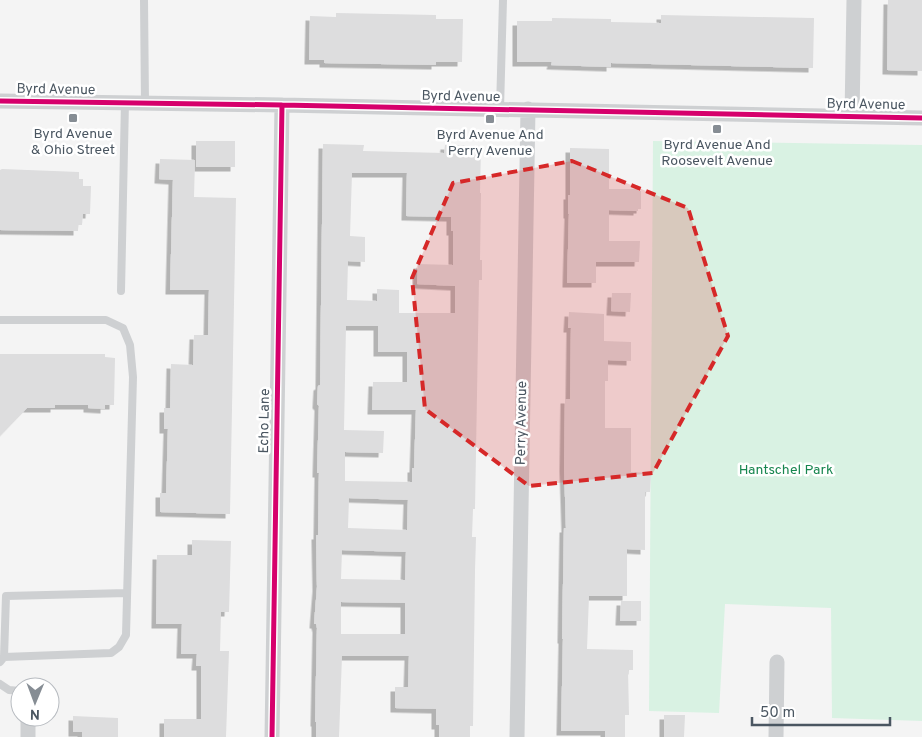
<svg xmlns="http://www.w3.org/2000/svg" width="922" height="737" viewBox="0 0 922 737" font-family="Overpass,sans-serif">
	<style>
		.park { fill: #d9f2e3 }
		.building { fill: #ddddde; fill-rule: evenodd; filter: url(#shadow) }
		.lines { fill: none; stroke-linecap: round; stroke-linejoin: round }
		.service { stroke: #ced0d2; stroke-width: 8 }
		.minor { stroke: #ced0d2; stroke-width: 15 }
		.cycleway-casing { stroke: #fff; stroke-width: 8 }
		.cycleway { stroke: #d6006c; stroke-width: 5 }
		.marked { fill: #d62828; fill-opacity: 0.2; stroke: #d62828; stroke-width: 4; stroke-dasharray: 10 6; stroke-linejoin: round }
		.poi-dot { fill: #868d94; stroke: #fff; stroke-width: 2 }
		.labels { text-anchor: middle; dominant-baseline: central; stroke-width: 5; stroke-linejoin: round; paint-order: stroke }
		.street-label { font-size: 14px; fill: #4a5661; stroke: #fff }
		.poi-label { font-size: 14px; fill: #4a5661; stroke: #fff }
		.park-label { font-size: 14px; fill: #17864f; stroke: #fff }
	</style>
	<defs>
		<filter id="shadow"><feDropShadow dx="-4.5" dy="4.5" stdDeviation="0" flood-color="#0004"/></filter>
	</defs>
	<rect width="100%" height="100%" fill="#f4f4f4"/>
	<path class="park" d="M 653,141 L 922,145 L 922,721 L 832,718 L 831,608 L 725,604 L 719,713 L 649,711 Z"/>
	<path class="building" d="M 888,0 L 922,0 L 922,71 L 887,70 Z
		M 336,13 L 436,15 L 436,19 L 463,19 L 462,62 L 436,62 L 436,65 L 324,63 L 324,60 L 309,60 L 310,16 L 336,17 Z
		M 661,15 L 814,18 L 813,68 L 611,63 L 611,67 L 551,65 L 552,62 L 517,62 L 517,21 L 552,21 L 552,18 L 611,19 L 611,22 L 661,23 Z
		M 196,141 L 235,141 L 235,167 L 196,167 Z
		M 323,144 L 364,145 L 363,151 L 444,153 L 445,145 L 481,146 L 480,193 L 481,193 L 480,260 L 482,260 L 482,280 L 479,280 L 475,509 L 473,509 L 472,537 L 476,537 L 475,571 L 473,726 L 470,726 L 470,737 L 439,737 L 439,725 L 436,725 L 436,709 L 395,708 L 395,687 L 408,687 L 409,656 L 342,656 L 339,737 L 316,737 L 316,722 L 315,722 L 317,628 L 316,624 L 314,624 L 317,587 L 316,535 L 318,535 L 319,473 L 317,473 L 319,406 L 317,404 L 318,386 L 320,385 ZM 352,173 L 407,173 L 406,216 L 451,217 L 451,231 L 453,231 L 453,265 L 418,264 L 417,284 L 455,286 L 455,313 L 399,313 L 399,290 L 377,289 L 377,301 L 347,300 L 348,261 L 365,262 L 365,237 L 350,236 ZM 346,326 L 378,326 L 378,352 L 407,352 L 407,382 L 373,382 L 372,410 L 416,410 L 414,468 L 412,468 L 412,482 L 345,481 L 345,452 L 383,453 L 384,431 L 344,430 ZM 349,498 L 408,500 L 407,530 L 348,528 ZM 342,550 L 406,552 L 405,580 L 341,579 ZM 341,602 L 405,603 L 405,634 L 341,634 Z
		M 570,148 L 609,149 L 609,189 L 638,189 L 638,191 L 641,191 L 641,209 L 638,209 L 638,211 L 609,210 L 609,241 L 640,241 L 639,262 L 596,262 L 596,283 L 567,283 L 569,214 L 568,214 L 568,195 L 570,195 Z
		M 160,159 L 195,160 L 194,197 L 236,198 L 230,514 L 160,512 L 160,493 L 166,493 L 168,429 L 164,429 L 164,408 L 170,408 L 171,364 L 193,365 L 194,335 L 208,335 L 209,290 L 170,290 L 173,180 L 159,179 Z
		M 2,169 L 79,172 L 79,179 L 83,179 L 83,186 L 91,186 L 90,214 L 83,214 L 82,225 L 78,225 L 78,231 L 0,230 L 0,170 Z
		M 612,293 L 631,293 L 630,312 L 611,311 Z
		M 569,312 L 604,314 L 604,341 L 631,342 L 631,361 L 608,360 L 608,381 L 605,381 L 605,428 L 631,428 L 631,472 L 651,473 L 650,492 L 645,492 L 645,550 L 627,549 L 627,596 L 589,596 L 587,649 L 633,650 L 633,670 L 628,670 L 629,715 L 625,715 L 625,737 L 605,737 L 605,731 L 561,731 L 563,639 L 562,639 L 564,528 L 566,528 L 564,467 L 565,399 L 570,399 L 571,328 L 568,328 Z
		M 0,354 L 105,354 L 105,357 L 115,358 L 114,405 L 105,405 L 105,409 L 88,408 L 88,405 L 55,405 L 55,408 L 27,408 L 0,436 Z
		M 192,540 L 231,541 L 229,612 L 221,612 L 220,651 L 229,651 L 226,737 L 164,737 L 164,719 L 201,719 L 201,666 L 196,666 L 197,654 L 181,654 L 182,624 L 156,624 L 157,555 L 192,555 Z
		M 621,601 L 641,601 L 641,621 L 620,621 Z
		M 664,715 L 685,715 L 684,737 L 664,737 Z
		M 73,716 L 118,718 L 118,737 L 82,737 L 82,732 L 73,732 Z"/>
	<g class="lines">
		<path class="service" d="M 144,0 L 145,102
			M 500,109 L 503,0
			M 121,291 L 125,102
			M 0,320 L 106,320 L 123,328 L 130,345 L 133,377 L 126,635 L 119,647 L 111,653 L 4,657 L 0,662
			M 4,657 L 6,596 L 127,593
			M 0,684 L 9,690 L 20,691"/>
		<path class="minor" d="M 0,101 L 282,105 L 922,118
			M 852,116 L 854,0
			M 28,737 L 28,717
			M 272,737 L 282,105
			M 517,737 L 528,109
			M 776,737 L 777,662"/>
		<g class="cycleway-casing">
			<path id="cycleway" d="M 0,101 L 282,105 L 922,118
				M 272,737 L 282,105"/>
		</g>
		<use href="#cycleway" class="cycleway"/>
	</g>
	<path class="marked" d="M 572,161 L 688,208 L 728,336 L 653,473 L 529,486 L 425,409 L 412,278 L 453,183 Z"/>
	<g class="poi-dot">
		<rect x="68" y="113" width="10" height="10" rx="2.5"/>
		<rect x="485" y="114" width="10" height="10" rx="2.5"/>
		<rect x="712" y="124" width="10" height="10" rx="2.5"/>
	</g>
	<g class="labels">
		<g class="street-label">
			<text transform="translate(56 90) rotate(1)">Byrd Avenue</text>
			<text transform="translate(461 97) rotate(1)">Byrd Avenue</text>
			<text transform="translate(866 105) rotate(1)">Byrd Avenue</text>
			<text transform="translate(265 421) rotate(-89)">Echo Lane</text>
			<text transform="translate(522 423) rotate(-89)">Perry Avenue</text>
		</g>
		<g class="poi-label">
			<text x="73" y="134">Byrd Avenue<tspan x="73" dy="16">&amp; Ohio Street</tspan></text>
			<text x="490" y="135">Byrd Avenue And<tspan x="490" dy="16">Perry Avenue</tspan></text>
			<text x="717" y="145">Byrd Avenue And<tspan x="717" dy="16">Roosevelt Avenue</tspan></text>
		</g>
		<g class="park-label">
			<text x="786" y="470">Hantschel Park</text>
		</g>
	</g>
	<g transform="translate(35 702) rotate(181)"><circle r="24" fill="#ffffff" stroke="#b7bbc0"/>
	<path d="M0-4L9 19L0 12L-9 19Z" fill="#868d94"/>
	<text y="-8" font-size="14" font-weight="bold" text-anchor="middle" fill="#4a5661">N</text>
	</g>
	<path d="M752 717v8h138v-8" fill="none" stroke="#4a5661" stroke-width="2.5"/>
	<text x="760" y="717" font-size="15" fill="#4a5661" stroke="#ffffff" stroke-width="4" paint-order="stroke">50 m</text>
</svg>
